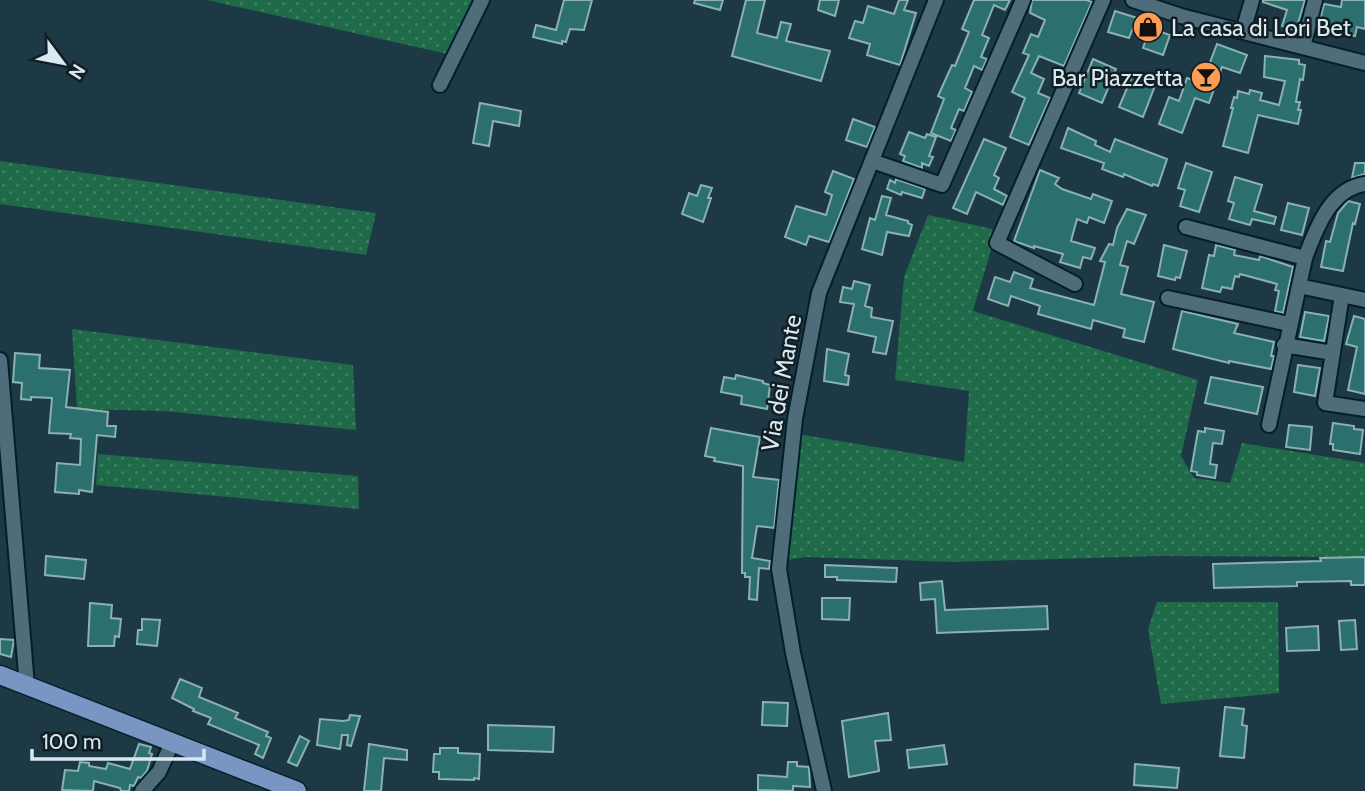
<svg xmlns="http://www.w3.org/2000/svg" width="1365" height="791" viewBox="0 0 1365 791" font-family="Cabin,sans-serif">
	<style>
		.grass { fill: url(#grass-dots) }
		.building { fill: #2c6f6f; stroke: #8bb1b0; stroke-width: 2 }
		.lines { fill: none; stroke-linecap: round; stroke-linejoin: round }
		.minor-casing { stroke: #031f2c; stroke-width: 18 }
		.major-casing { stroke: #031f2c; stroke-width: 21 }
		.minor { stroke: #4f6c7a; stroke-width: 14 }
		.major { stroke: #7996c3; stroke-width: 18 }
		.labels { text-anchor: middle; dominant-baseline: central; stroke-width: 5; stroke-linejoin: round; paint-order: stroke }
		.poi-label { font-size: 24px; fill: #d9e9f1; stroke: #121e24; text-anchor: start }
		.street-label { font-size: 24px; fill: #d9e9f1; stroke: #121e24 }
	</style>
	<defs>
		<pattern id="grass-dots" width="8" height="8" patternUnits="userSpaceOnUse" patternTransform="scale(1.75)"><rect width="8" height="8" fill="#1e6a49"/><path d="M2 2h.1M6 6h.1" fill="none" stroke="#3e7f64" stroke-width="1.8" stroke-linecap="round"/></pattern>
	</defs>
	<rect width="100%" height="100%" fill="#1d3946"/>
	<path class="grass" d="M 207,0 L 478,0 L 452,55 Z
		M 0,161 L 376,213 L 366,255 L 0,204 Z
		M 928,215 L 997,230 L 973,311 L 1198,380 L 1181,456 L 1194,478 L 1230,483 L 1242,443 L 1365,463 L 1365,557 L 1158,556 L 953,562 L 806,557 L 781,561 L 792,433 L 964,462 L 969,391 L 895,380 L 904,277 Z
		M 72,329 L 353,365 L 356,430 L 164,411 L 77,409 Z
		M 98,454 L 358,476 L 359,509 L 96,485 Z
		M 1157,602 L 1278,602 L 1279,693 L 1161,704 L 1148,629 Z"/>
	<path class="building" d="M 564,0 L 592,0 L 584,30 L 570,29 L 566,42 L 562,41 L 562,44 L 533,37 L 536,25 L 556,30 Z
		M 695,0 L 723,0 L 720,10 L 694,3 Z
		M 746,0 L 765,0 L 757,33 L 777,38 L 781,22 L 791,24 L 786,41 L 830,51 L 821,81 L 732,56 Z
		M 820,0 L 839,0 L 835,16 L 818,10 Z
		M 899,0 L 908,0 L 904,10 L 916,13 L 900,65 L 867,55 L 870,44 L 849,38 L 855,21 L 863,23 L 868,6 L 894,14 Z
		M 974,0 L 1010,0 L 1005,10 L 994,5 L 982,35 L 989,38 L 981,57 L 987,59 L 982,70 L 974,66 L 965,88 L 972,92 L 964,111 L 959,109 L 951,128 L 956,130 L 951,141 L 931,133 L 944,99 L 938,96 L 952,65 L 955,66 L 969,32 L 962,29 Z
		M 1032,0 L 1086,0 L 1092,2 L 1064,66 L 1039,56 L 1031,73 L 1044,79 L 1038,93 L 1050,98 L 1029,145 L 1010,137 L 1025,98 L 1012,92 L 1029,55 L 1023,53 L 1031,34 L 1038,37 L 1045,20 L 1030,13 Z
		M 1263,0 L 1305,0 L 1296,30 L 1282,26 L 1287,10 L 1263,2 Z
		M 1342,0 L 1365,0 L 1365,29 L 1357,27 L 1355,36 L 1318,28 L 1324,4 L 1341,7 Z
		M 1115,11 L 1137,18 L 1129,38 L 1108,32 Z
		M 1150,28 L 1170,35 L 1163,55 L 1143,48 Z
		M 1217,44 L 1247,55 L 1240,73 L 1222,67 L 1209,103 L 1195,98 L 1182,133 L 1159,124 L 1169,97 L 1179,101 L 1187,78 L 1202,83 Z
		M 1265,56 L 1299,60 L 1299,64 L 1305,65 L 1303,80 L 1300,79 L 1296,102 L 1300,102 L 1298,110 L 1301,110 L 1298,124 L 1258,115 L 1248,153 L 1223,146 L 1233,108 L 1231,108 L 1234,97 L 1237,98 L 1238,91 L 1249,94 L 1250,90 L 1262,93 L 1260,100 L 1279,105 L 1285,81 L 1264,77 Z
		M 1093,59 L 1116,69 L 1102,103 L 1079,93 Z
		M 1133,74 L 1156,83 L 1143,117 L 1119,107 Z
		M 480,103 L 521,111 L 519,126 L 493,121 L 489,146 L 473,143 Z
		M 853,119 L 875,127 L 867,147 L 846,140 Z
		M 1068,128 L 1096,141 L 1095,145 L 1110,152 L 1115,139 L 1167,159 L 1158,186 L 1153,184 L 1152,186 L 1124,174 L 1123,177 L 1102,169 L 1104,163 L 1061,148 Z
		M 909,132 L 925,138 L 927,134 L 936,137 L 929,156 L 933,157 L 929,166 L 922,163 L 922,168 L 903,161 L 905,156 L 900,154 Z
		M 984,139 L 1006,148 L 994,175 L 999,178 L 994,189 L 1007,196 L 1003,205 L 976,192 L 967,214 L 953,208 Z
		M 1186,163 L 1212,172 L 1199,212 L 1180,206 L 1185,190 L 1178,188 Z
		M 1355,163 L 1365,163 L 1365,174 L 1352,178 Z
		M 1040,170 L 1059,178 L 1055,184 L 1062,189 L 1091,199 L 1093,194 L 1112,201 L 1104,223 L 1089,217 L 1087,223 L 1077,219 L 1071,241 L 1095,248 L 1091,259 L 1083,257 L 1080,268 L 1060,262 L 1063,254 L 1034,246 L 1034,248 L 1014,241 Z
		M 833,171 L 854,179 L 829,242 L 809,236 L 806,245 L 785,237 L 796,206 L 826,215 L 832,195 L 825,192 Z
		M 1235,177 L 1262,185 L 1254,211 L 1276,217 L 1274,224 L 1252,219 L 1250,225 L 1229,219 L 1234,203 L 1228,201 Z
		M 896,179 L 925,189 L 922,198 L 902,192 L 901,195 L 887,189 L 890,180 L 895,183 Z
		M 701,185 L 712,188 L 708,198 L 711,198 L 703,222 L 682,214 L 689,193 L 697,196 Z
		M 882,196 L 891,198 L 886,215 L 908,221 L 908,223 L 912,225 L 909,236 L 887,232 L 882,255 L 862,249 L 870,218 L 875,220 Z
		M 1348,201 L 1360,204 L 1355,224 L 1353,223 L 1343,271 L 1321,267 L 1326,241 L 1330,242 L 1338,213 Z
		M 1288,203 L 1309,208 L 1302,235 L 1281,230 Z
		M 1127,209 L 1146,215 L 1134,244 L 1127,241 L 1120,265 L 1128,267 L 1121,294 L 1154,302 L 1144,342 L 1123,337 L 1125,329 L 1093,320 L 1091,329 L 1038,314 L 1040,306 L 1011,296 L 1008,306 L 988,299 L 995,277 L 1010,282 L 1014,272 L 1033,279 L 1030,288 L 1094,305 L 1105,262 L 1100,261 L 1109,244 L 1113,245 L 1117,228 Z
		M 1164,245 L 1187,251 L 1180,278 L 1176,277 L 1175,280 L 1158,276 Z
		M 1216,245 L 1235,250 L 1234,255 L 1259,260 L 1260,256 L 1293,267 L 1283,313 L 1275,311 L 1279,291 L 1275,290 L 1277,284 L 1240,274 L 1239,277 L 1235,276 L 1232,289 L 1222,287 L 1220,292 L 1202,288 L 1209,255 L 1214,256 Z
		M 854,281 L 870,285 L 865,306 L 872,308 L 871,317 L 893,321 L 886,354 L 873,352 L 876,337 L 848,331 L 854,304 L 840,302 L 843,287 L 852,289 Z
		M 1182,311 L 1238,324 L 1234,333 L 1274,342 L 1271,356 L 1274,356 L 1271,369 L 1229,361 L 1229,363 L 1173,349 Z
		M 1305,312 L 1329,316 L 1324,341 L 1300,337 Z
		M 1354,316 L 1365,319 L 1365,394 L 1348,390 L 1357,347 L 1346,344 Z
		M 827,349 L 849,354 L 845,375 L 849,376 L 848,385 L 824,381 Z
		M 15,353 L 40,355 L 39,368 L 70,370 L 66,407 L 108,412 L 107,426 L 116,426 L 115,437 L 97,435 L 92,492 L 79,490 L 79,494 L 55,492 L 57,463 L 80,465 L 81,439 L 70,438 L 71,434 L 49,433 L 52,398 L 31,397 L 31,400 L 21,399 L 22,383 L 13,382 Z
		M 1298,365 L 1320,368 L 1315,396 L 1294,392 Z
		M 736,375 L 763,381 L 763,383 L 770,385 L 767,409 L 741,404 L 742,396 L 721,392 L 724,377 L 735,379 Z
		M 1211,377 L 1263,387 L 1257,414 L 1205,403 Z
		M 1333,423 L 1354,426 L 1354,429 L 1363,430 L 1360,454 L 1333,450 L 1333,444 L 1330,444 Z
		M 1289,425 L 1312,427 L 1310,450 L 1286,447 Z
		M 711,428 L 760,437 L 753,477 L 779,480 L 774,528 L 757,526 L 752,558 L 770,561 L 769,569 L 759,568 L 757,600 L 749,599 L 750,577 L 745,577 L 745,573 L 742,573 L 743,466 L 714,461 L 715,458 L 705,456 Z
		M 1205,428 L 1224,431 L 1222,444 L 1213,443 L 1210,464 L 1217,465 L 1215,478 L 1197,475 L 1197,472 L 1191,471 L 1198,431 L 1205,432 Z
		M 46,556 L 86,560 L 84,579 L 45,575 Z
		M 1365,557 L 1365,585 L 1351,585 L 1351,581 L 1297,582 L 1297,586 L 1214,588 L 1213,564 L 1321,561 L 1320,558 Z
		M 825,565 L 897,568 L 896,582 L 837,580 L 837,577 L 825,577 Z
		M 942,581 L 945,610 L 1047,606 L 1048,629 L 937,633 L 935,599 L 921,600 L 920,583 Z
		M 822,598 L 850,598 L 849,620 L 822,619 Z
		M 90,603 L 112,605 L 111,618 L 121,619 L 119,637 L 115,636 L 114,646 L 88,646 Z
		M 142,619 L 160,620 L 157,646 L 137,644 L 138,630 L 142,630 Z
		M 1355,620 L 1357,649 L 1341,650 L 1339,621 Z
		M 1318,626 L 1319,650 L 1287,651 L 1286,628 Z
		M 0,639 L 14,640 L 11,657 L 0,654 Z
		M 180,679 L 202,688 L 199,697 L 238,713 L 235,718 L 268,732 L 266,736 L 271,738 L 263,758 L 255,754 L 259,745 L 208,724 L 211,718 L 193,711 L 194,709 L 172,698 Z
		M 763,702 L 788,703 L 787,726 L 762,725 Z
		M 1225,707 L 1244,709 L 1242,725 L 1247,726 L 1244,758 L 1220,756 Z
		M 888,713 L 891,740 L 875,741 L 879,771 L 849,777 L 842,721 Z
		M 350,715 L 360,716 L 351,746 L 347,745 L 348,735 L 342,735 L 340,749 L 317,745 L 320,719 L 343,721 L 349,720 Z
		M 488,725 L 554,727 L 553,752 L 488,750 Z
		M 300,736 L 309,741 L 297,766 L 288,762 Z
		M 139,744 L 151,747 L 149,753 L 152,754 L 147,771 L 141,778 L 138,777 L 134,786 L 130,785 L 129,791 L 121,791 L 120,788 L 94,781 L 93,791 L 62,790 L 65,770 L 78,771 L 80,762 L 89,763 L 89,766 L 106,769 L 108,763 L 130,769 Z
		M 369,744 L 407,750 L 407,760 L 384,758 L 381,791 L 364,791 Z
		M 944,745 L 947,764 L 909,768 L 907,750 Z
		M 440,748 L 458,748 L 458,753 L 480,754 L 479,779 L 474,778 L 474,780 L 439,779 L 439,772 L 433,772 L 434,754 L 440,754 Z
		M 788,762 L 797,762 L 797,766 L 809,767 L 810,787 L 793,786 L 793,791 L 758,790 L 758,775 L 787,777 Z
		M 1135,764 L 1179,768 L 1177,788 L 1134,785 Z"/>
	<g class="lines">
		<g class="minor-casing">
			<path id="minor" d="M 1133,0 L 1181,16 L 1365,63
				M 1243,31 L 1252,0
				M 1303,47 L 1315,0
				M 440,85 L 482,0
				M 872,161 L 942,185 L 1023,0
				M 1186,227 L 1305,258 L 1269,425
				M 1305,258 C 1316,229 1330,189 1365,184
				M 1075,284 L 997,243 L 1103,0
				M 1299,286 L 1365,300
				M 1342,295 L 1325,403 L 1365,409
				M 1168,298 L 1289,324
				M 1284,345 L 1333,353
				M 0,360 L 27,686
				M 142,791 L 159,772 L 172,743
				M 824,791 L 793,653 L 779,569 L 795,419 L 819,293 L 936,0"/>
		</g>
		<g class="major-casing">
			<path id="major" d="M 0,675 L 297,791"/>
		</g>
		<use href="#minor" class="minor"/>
		<use href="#major" class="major"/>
	</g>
	<defs>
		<g id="shop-disc" transform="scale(1.575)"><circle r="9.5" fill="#fc9d53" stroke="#121e24"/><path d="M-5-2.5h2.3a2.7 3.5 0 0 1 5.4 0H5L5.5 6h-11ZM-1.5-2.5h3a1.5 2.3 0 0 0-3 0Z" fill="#111"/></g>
		<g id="bar-disc" transform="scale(1.575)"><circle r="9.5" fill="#fc9d53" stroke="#121e24"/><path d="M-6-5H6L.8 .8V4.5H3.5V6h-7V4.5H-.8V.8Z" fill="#111"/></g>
	</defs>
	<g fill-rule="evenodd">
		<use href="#shop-disc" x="1148" y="27"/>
		<use href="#bar-disc" x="1206" y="77"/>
	</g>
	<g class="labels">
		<g class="poi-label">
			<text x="1171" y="27">La casa di Lori Bet</text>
			<text x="1183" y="77" text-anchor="end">Bar Piazzetta</text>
		</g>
		<g class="street-label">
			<text transform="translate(781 383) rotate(-80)">Via dei Mante</text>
		</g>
	</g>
	<g transform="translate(63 63) rotate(122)" stroke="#121e24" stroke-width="5" paint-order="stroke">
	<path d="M0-5L12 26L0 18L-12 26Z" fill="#d9e9f1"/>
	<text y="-10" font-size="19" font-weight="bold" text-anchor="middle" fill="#d9e9f1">N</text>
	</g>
	<path d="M32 749v10h172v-10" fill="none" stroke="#d9e9f1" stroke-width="3.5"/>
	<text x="42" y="749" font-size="21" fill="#d9e9f1" stroke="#121e24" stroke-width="5" paint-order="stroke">100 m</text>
</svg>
